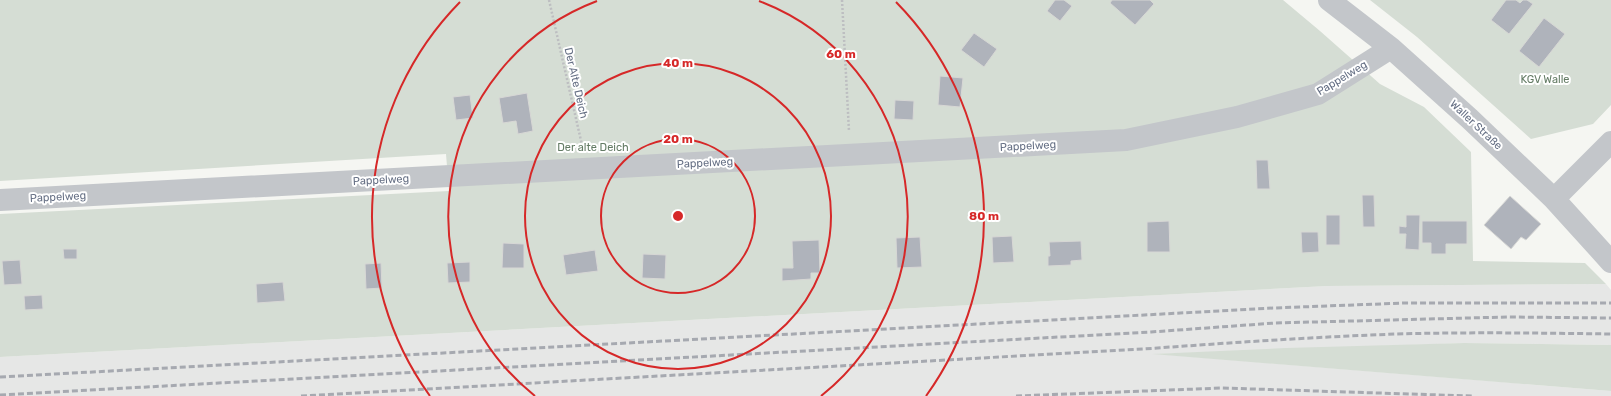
<svg xmlns="http://www.w3.org/2000/svg" width="1611" height="396" viewBox="0 0 1611 396" font-family="Rubik,sans-serif">
	<style>
		.built { fill: #e6e7e6 }
		.green { fill: #d5ddd4 }
		.building { fill: #afb3bb; stroke: #d7d7d5 }
		.lines { fill: none; stroke-linecap: round; stroke-linejoin: round }
		.path { stroke: #bdbec1; stroke-width: 2.5; stroke-dasharray: 2 2; stroke-linecap: butt }
		.minor { stroke: #c3c6ca; stroke-width: 22 }
		.rail { stroke: #a6a9b0; stroke-width: 3; stroke-dasharray: 6 3; stroke-linecap: butt }
		.ring { fill: none; stroke: #d62828; stroke-width: 2 }
		.labels { text-anchor: middle; dominant-baseline: central; stroke-width: 4; stroke-linejoin: round; paint-order: stroke }
		.street-label { font-size: 11px; fill: #656f84; stroke: #fff }
		.park-label { font-size: 11px; fill: #637b64; stroke: #fff }
		.centre { fill: #d62828; stroke: #fff; stroke-width: 2 }
		.ring-label { font-size: 12px; text-anchor: middle; font-weight: bold; fill: #d62828; stroke: #fff; stroke-width: 4; stroke-linejoin: round; paint-order: stroke }
	</style>
	<rect width="100%" height="100%" fill="#f5f6f2"/>
	<path class="built" d="M 1606,284 L 1611,290 L 1611,345 L 1464,343 L 1157,354 L 1611,391 L 1611,396 L 0,396 L 0,357 L 1327,286 Z"/>
	<path class="green" d="M 0,0 L 1283,0 L 1320,31 L 1380,84 L 1424,107 L 1471,152 L 1473,261 L 1585,263 L 1606,284 L 1327,286 L 0,357 L 0,214 L 449,191 L 446,154 L 0,181 Z
		M 1370,0 L 1611,0 L 1611,105 L 1593,124 L 1531,139 L 1417,37 Z
		M 1464,343 L 1611,345 L 1611,391 L 1152,354 L 1286,348 Z"/>
	<path class="building" d="M 1055,0 L 1064,0 L 1072,6 L 1060,21 L 1047,11 Z
		M 1112,0 L 1150,0 L 1154,4 L 1135,25 L 1110,3 Z
		M 1506,0 L 1516,0 L 1520,3 L 1523,0 L 1527,0 L 1533,4 L 1509,34 L 1491,20 Z
		M 1544,18 L 1565,34 L 1539,67 L 1519,51 Z
		M 974,33 L 997,49 L 984,67 L 961,50 Z
		M 940,76 L 963,78 L 960,107 L 938,105 Z
		M 527,93 L 533,131 L 518,134 L 516,121 L 503,123 L 499,98 Z
		M 470,95 L 473,118 L 456,120 L 453,97 Z
		M 895,100 L 914,101 L 913,120 L 894,119 Z
		M 1256,160 L 1268,160 L 1270,189 L 1257,189 Z
		M 1362,195 L 1374,195 L 1375,227 L 1363,227 Z
		M 1510,196 L 1541,224 L 1526,240 L 1521,237 L 1511,249 L 1484,225 Z
		M 1326,215 L 1340,215 L 1340,245 L 1326,245 Z
		M 1406,215 L 1420,215 L 1419,250 L 1405,249 L 1406,234 L 1399,234 L 1399,226 L 1406,227 Z
		M 1169,221 L 1170,252 L 1147,252 L 1147,222 Z
		M 1422,221 L 1467,221 L 1467,244 L 1446,244 L 1446,254 L 1431,254 L 1431,243 L 1422,243 Z
		M 1301,232 L 1318,232 L 1319,252 L 1302,253 Z
		M 1012,236 L 1014,262 L 993,263 L 992,237 Z
		M 920,237 L 922,267 L 897,268 L 896,238 Z
		M 819,240 L 820,273 L 811,273 L 811,279 L 782,281 L 782,268 L 793,268 L 792,241 Z
		M 1081,241 L 1082,260 L 1071,261 L 1071,265 L 1048,266 L 1048,256 L 1050,256 L 1049,242 Z
		M 503,243 L 524,244 L 524,268 L 502,268 Z
		M 63,249 L 77,249 L 77,259 L 64,259 Z
		M 595,250 L 598,271 L 566,275 L 563,255 Z
		M 643,254 L 666,255 L 665,279 L 642,278 Z
		M 20,260 L 22,284 L 4,285 L 2,261 Z
		M 470,262 L 470,282 L 448,283 L 447,263 Z
		M 381,263 L 382,288 L 366,289 L 365,264 Z
		M 283,282 L 285,301 L 257,303 L 256,284 Z
		M 42,295 L 43,309 L 25,310 L 24,296 Z"/>
	<g class="lines">
		<path class="path" d="M 549,0 L 582,145
			M 842,0 L 849,131"/>
		<path class="minor" d="M 1329,0 L 1391,48 L 1470,119 L 1554,199 L 1611,262
			M 1554,199 L 1611,142
			M 0,200 L 1126,140 L 1237,117 L 1318,94 L 1391,48"/>
		<path class="rail" d="M 0,377 L 1273,308 L 1405,303 L 1611,303
			M 0,395 L 1151,332 L 1275,323 L 1507,317 L 1611,318
			M 301,396 L 1143,349 C 1227,343 1312,337 1396,334 C 1468,332 1539,333 1611,334
			M 1016,396 L 1222,388 L 1472,396"/>
	</g>
	<g class="ring">
		<circle cx="678" cy="216" r="77"/>
		<circle cx="678" cy="216" r="153"/>
		<path d="M535 396A230 230 0 0 1 597 1M759 1A230 230 0 0 1 821 396"/>
		<path d="M430 396A306 306 0 0 1 460 2M896 2A306 306 0 0 1 926 396"/>
	</g>
	<g class="labels">
		<g class="street-label">
			<text transform="translate(1342 78) rotate(-31)">Pappelweg</text>
			<text transform="translate(576 83) rotate(77)">Der Alte Deich</text>
			<text transform="translate(1476 125) rotate(43)">Waller Straße</text>
			<text transform="translate(1028 146) rotate(-3)">Pappelweg</text>
			<text transform="translate(705 163) rotate(-3)">Pappelweg</text>
			<text transform="translate(381 180) rotate(-3)">Pappelweg</text>
			<text transform="translate(58 197) rotate(-3)">Pappelweg</text>
		</g>
		<g class="park-label">
			<text x="1545" y="79">KGV Walle</text>
			<text x="593" y="147">Der alte Deich</text>
		</g>
	</g>
	<circle cx="678" cy="216" r="6" class="centre"/>
	<g class="ring-label">
		<text x="841" y="58">60 m</text>
		<text x="678" y="67">40 m</text>
		<text x="678" y="143">20 m</text>
		<text x="984" y="220">80 m</text>
	</g>
</svg>
